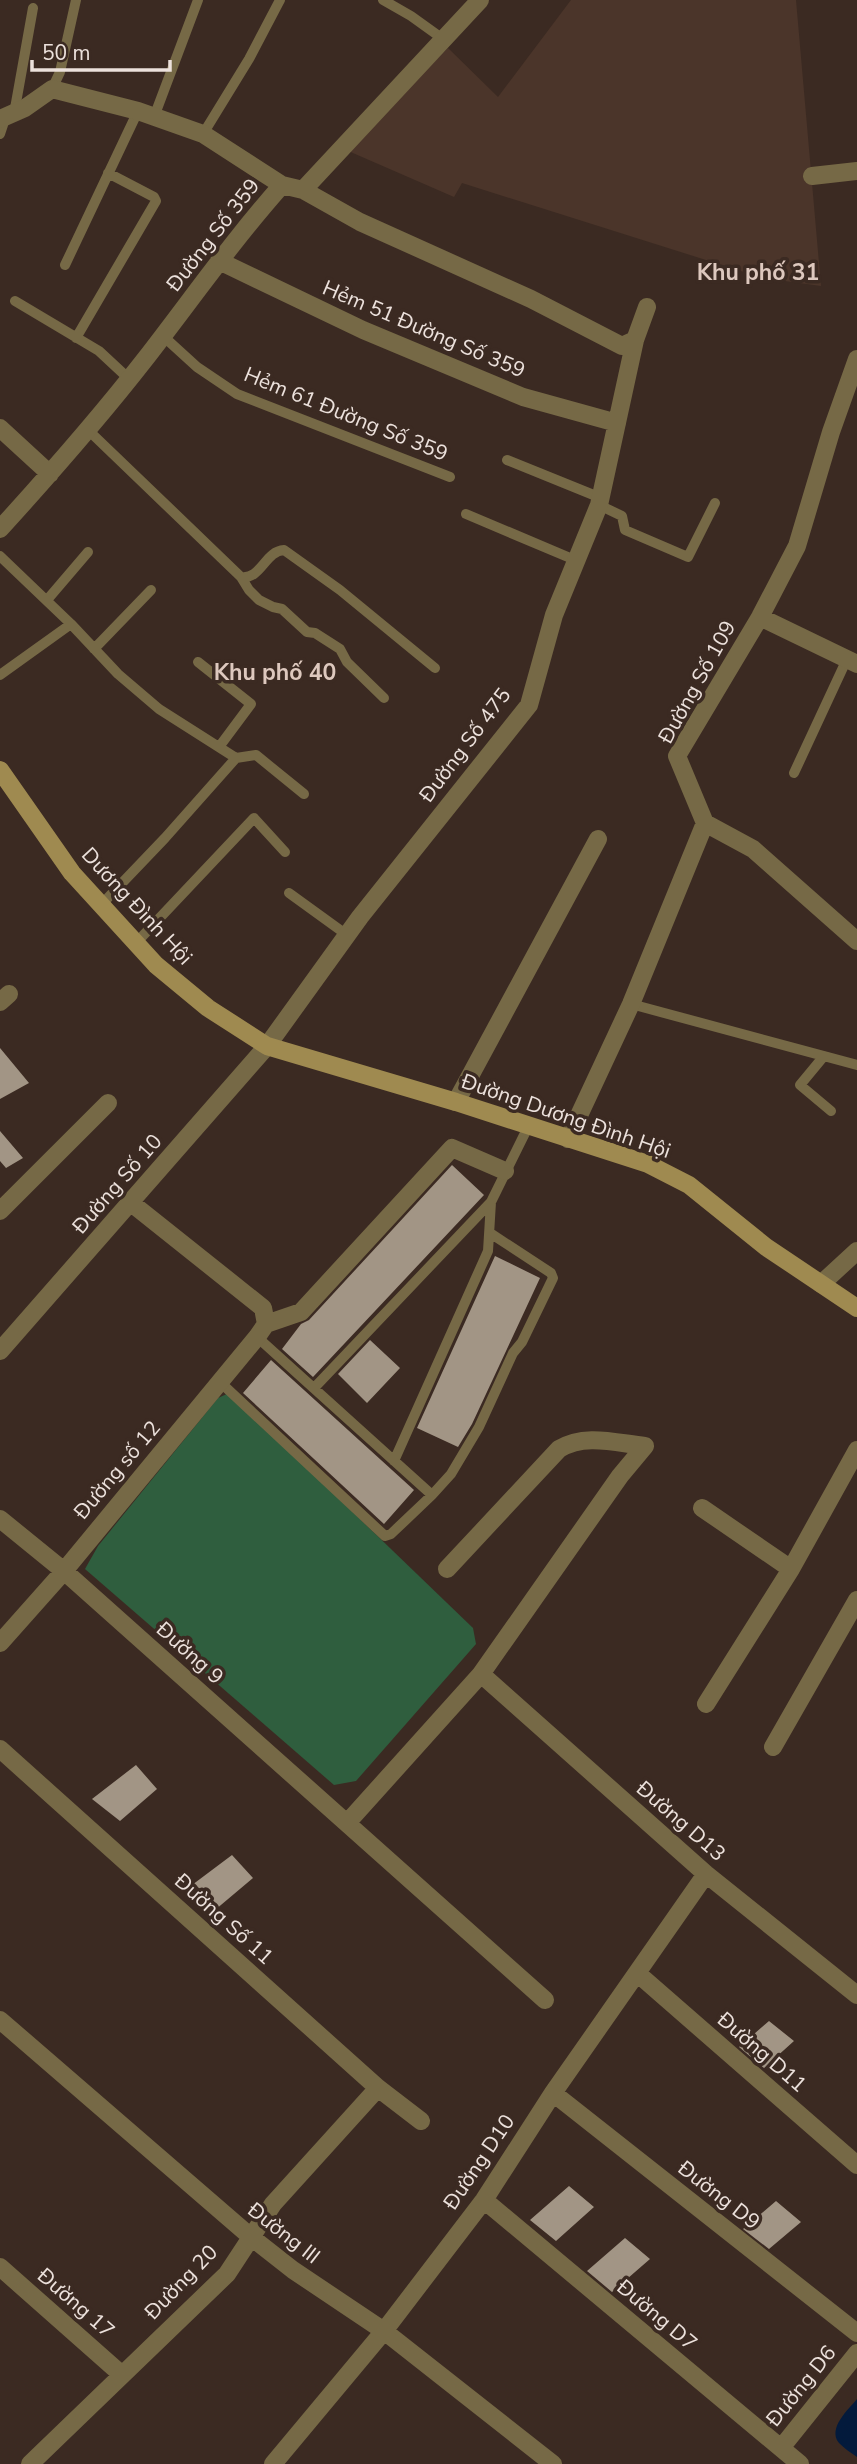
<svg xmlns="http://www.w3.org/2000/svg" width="857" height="2464" viewBox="0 0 857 2464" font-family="'Nunito Sans',sans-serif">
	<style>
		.built { fill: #4b352a }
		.green { fill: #2f5e3e }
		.water { fill: #031a3c }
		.building { fill: #a29585 }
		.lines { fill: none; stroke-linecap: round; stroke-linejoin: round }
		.lane { stroke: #766946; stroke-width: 10 }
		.street { stroke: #766946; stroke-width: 18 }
		.secondary { stroke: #9f8a50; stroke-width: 18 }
		.labels { text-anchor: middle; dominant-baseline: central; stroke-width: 7; stroke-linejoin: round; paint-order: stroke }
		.street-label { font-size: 21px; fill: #ece1dc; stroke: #3b2a22 }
		.neighbourhood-label { font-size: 23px; font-weight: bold; fill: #ddc8be; stroke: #3b2a22 }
	</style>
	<rect width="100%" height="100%" fill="#3b2a22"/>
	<path class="built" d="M 571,0 L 796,0 L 821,286 L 763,278 L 462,183 L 454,197 L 346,150 L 448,48 L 498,97 Z"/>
	<path class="green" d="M 229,1393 L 473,1628 L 476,1644 L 356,1781 L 334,1785 L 85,1569 L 98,1546 L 218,1398 Z"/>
	<path class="water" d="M 857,2399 L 857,2457 C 851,2453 844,2448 839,2443 C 827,2428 849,2409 857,2399 Z"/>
	<path class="building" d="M 0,1048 L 29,1083 L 0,1099 Z
		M 0,1131 L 23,1158 L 6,1168 L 0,1161 Z
		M 452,1165 L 484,1195 L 313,1377 L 282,1349 L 301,1324 L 309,1320 Z
		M 495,1256 L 540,1278 L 472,1424 L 458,1447 L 417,1428 Z
		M 370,1340 L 400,1368 L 367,1403 L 338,1374 Z
		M 271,1360 L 414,1490 L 384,1524 L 243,1393 Z
		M 136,1765 L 157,1789 L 120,1821 L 92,1799 Z
		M 232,1855 L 253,1878 L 215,1910 L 188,1888 Z
		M 769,2021 L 794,2041 L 764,2068 L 739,2047 Z
		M 569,2186 L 594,2207 L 556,2241 L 530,2220 Z
		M 776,2201 L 801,2222 L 769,2249 L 743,2229 Z
		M 625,2238 L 650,2259 L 612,2292 L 587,2271 Z"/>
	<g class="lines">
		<path class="lane" d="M 383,0 L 411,16 L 443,39
			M 52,89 L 60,72 L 76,0
			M 14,114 L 33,8
			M 154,117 L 198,0
			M 0,134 L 5,119
			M 203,134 L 249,59 L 280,0
			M 65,265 L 138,111
			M 15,301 L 99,351 L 128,378
			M 163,336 L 197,367 L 237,394 L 450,477
			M 76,338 L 156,201 L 154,197 L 108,173
			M 87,429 L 241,577 L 249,590 L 259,600 L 273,607 L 282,609 L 307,632 L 315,633 L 340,649 L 347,662 L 384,698
			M 507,460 L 601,498
			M 599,505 L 622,516 L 625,530 L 688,557 L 715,503
			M 466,514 L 575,560
			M 0,556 L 71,624
			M 241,577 C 261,580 265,551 284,550 L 340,590 L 435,668
			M 47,600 L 88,552
			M 94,649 L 151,590
			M 198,662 L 251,704 L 219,747
			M 0,675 L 71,624 L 118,674 L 159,709 L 236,758
			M 794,773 L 847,659
			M 289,893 L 347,935
			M 101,905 L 165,838 L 236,758 L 256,755 L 304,794
			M 136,943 L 254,818 L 285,852
			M 631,1004 L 857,1065
			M 824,1056 L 800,1085 L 831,1111
			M 257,1337 L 432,1495 L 451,1474 L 479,1427 L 513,1353 L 522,1342 L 553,1278 L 551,1273 L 490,1233
			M 220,1382 L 385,1536 L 391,1534 L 432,1495
			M 315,1387 L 491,1202 L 528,1127
			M 394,1461 L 488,1251 L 491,1202"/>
		<path class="street" d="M 0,119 L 25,108 L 52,89 L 138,111 L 203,134 L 282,185
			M 812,176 L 857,171
			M 303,190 L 480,0
			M 219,261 L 363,330 L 523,397 L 617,423
			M 0,428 L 50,474
			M 0,529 C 50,474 100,417 146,358 C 191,300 233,240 282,185 L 303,190 L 360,222 L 531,299 L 622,346 L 635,340
			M 760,617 L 857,664
			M 705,823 L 753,849 L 857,941
			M 0,1002 L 9,994
			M 456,1102 L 598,839
			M 568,1139 L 631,1004 L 705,823 L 677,756 L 760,617 L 797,546 L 831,432 L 857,359
			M 130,1202 L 263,1308 L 266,1324
			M 0,1211 L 108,1103
			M 821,1284 L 857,1251
			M 266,1324 L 301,1312 L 452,1148 L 505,1171
			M 0,1351 L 267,1046 L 360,917 L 529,705 L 554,615 L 599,505 L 635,340 L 647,307
			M 702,1508 L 791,1569
			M 0,1519 L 64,1571 L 545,2000
			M 447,1569 L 559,1449 C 585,1433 616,1443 645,1446
			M 0,1643 L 64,1571 L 257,1337 L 266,1324
			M 481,1674 L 706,1874 L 857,1995
			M 706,1704 L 791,1569 L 857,1450
			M 773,1747 L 857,1600
			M 0,1749 L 378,2088 L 421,2121
			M 347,1823 L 481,1674 L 620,1476 L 645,1446
			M 637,1973 L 857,2165
			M 0,2020 L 251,2237 L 293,2270 L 384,2331 L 553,2464
			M 553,2093 L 857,2333
			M 484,2200 L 800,2464
			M 0,2267 L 121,2374
			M 781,2448 L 857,2353
			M 30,2464 L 227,2274 L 273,2204 L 378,2088
			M 273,2464 L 384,2331 L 484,2200 L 553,2093 L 706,1874"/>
		<path class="secondary" d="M 0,770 L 72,873 L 156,965 L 208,1008 L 267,1046 L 456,1102 L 648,1164 L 689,1185 L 766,1247 L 857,1308"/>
	</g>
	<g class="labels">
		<g class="street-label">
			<text transform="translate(213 235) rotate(-52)">Đường Số 359</text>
			<text transform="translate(424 329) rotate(23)">Hẻm 51 Đường Số 359</text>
			<text transform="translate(346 414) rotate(22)">Hẻm 61 Đường Số 359</text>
			<text transform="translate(697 682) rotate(-61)">Đường Số 109</text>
			<text transform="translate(465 745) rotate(-53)">Đường Số 475</text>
			<text transform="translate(137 906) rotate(47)">Dương Đình Hội</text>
			<text transform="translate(566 1116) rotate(19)">Đường Dương Đình Hội</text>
			<text transform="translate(117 1184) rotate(-49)">Đường Số 10</text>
			<text transform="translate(117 1470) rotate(-50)">Đường số 12</text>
			<text transform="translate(190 1653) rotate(42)">Đường 9</text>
			<text transform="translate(681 1821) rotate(41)">Đường D13</text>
			<text transform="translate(224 1919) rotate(42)">Đường Số 11</text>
			<text transform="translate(762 2052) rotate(41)">Đường D11</text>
			<text transform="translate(479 2162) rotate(-56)">Đường D10</text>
			<text transform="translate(719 2195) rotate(38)">Đường D9</text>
			<text transform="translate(284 2233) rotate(38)">Đường III</text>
			<text transform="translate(181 2282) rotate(-46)">Đường 20</text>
			<text transform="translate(76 2303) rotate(41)">Đường 17</text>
			<text transform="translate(657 2315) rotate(40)">Đường D7</text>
			<text transform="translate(801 2386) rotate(-51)">Đường D6</text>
		</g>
		<g class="neighbourhood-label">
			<text x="758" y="272">Khu phố 31</text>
			<text x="275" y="672">Khu phố 40</text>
		</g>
	</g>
	<path d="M32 60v10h138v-10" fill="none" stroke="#ece1dc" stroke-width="3.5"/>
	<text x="42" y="60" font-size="21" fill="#ece1dc" stroke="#3b2a22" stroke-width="5" paint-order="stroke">50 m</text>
</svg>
